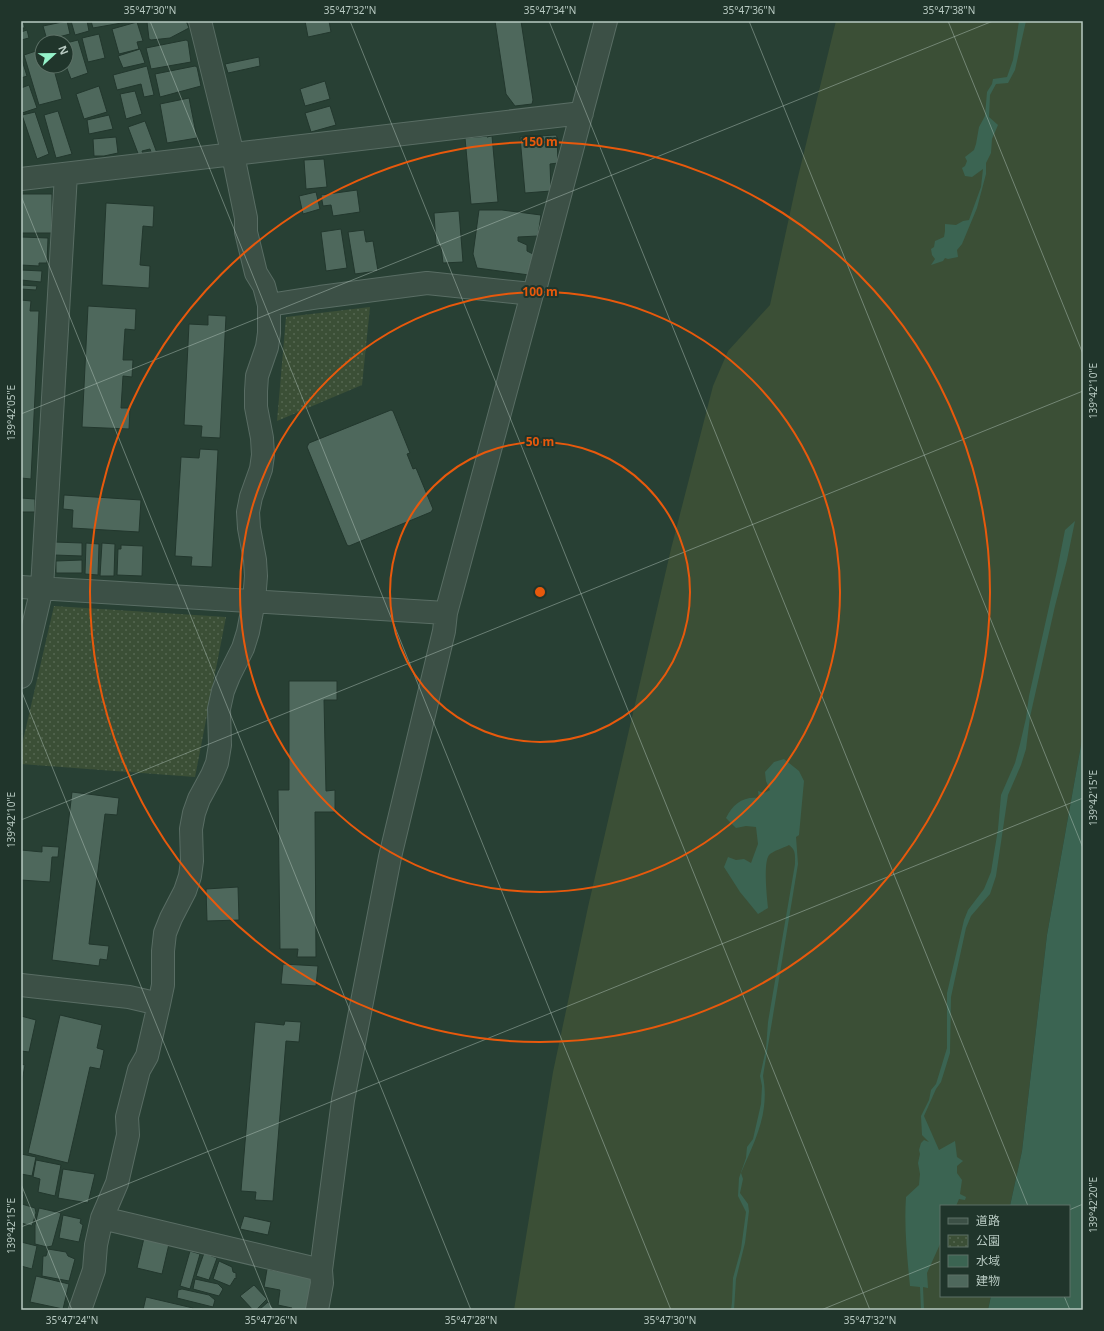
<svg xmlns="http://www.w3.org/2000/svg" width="1104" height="1331" viewBox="0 0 1104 1331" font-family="'Noto Sans','Noto Sans JP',sans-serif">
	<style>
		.green { fill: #3b4f36 }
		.park { fill: url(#park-dots) }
		.water { fill: #3b6452 }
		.building { fill: #4e685c; stroke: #22372d }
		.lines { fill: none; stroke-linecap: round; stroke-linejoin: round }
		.minor-casing { stroke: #596d64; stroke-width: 24 }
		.minor { stroke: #3c5046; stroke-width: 22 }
		.ticks { fill: none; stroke: #b8cac2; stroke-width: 1; stroke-opacity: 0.45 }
		.ring { fill: none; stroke: #e8590c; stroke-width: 2 }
		.centre { fill: #e8590c; stroke: #20352b; stroke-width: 2 }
		.ring-label { font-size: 12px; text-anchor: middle; font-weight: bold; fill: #e8590c; stroke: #20352b; stroke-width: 4; stroke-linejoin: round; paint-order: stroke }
		.neatline { fill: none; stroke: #b8cac2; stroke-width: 1.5 }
		.ticks-label { font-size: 10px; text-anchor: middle; fill: #b8cac2 }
	</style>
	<defs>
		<pattern id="park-dots" width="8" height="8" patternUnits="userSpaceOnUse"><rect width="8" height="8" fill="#3b4f36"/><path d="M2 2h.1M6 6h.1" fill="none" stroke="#556751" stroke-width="1.8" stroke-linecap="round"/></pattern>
	</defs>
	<rect width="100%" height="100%" fill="#284034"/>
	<path class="green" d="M 836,21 L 1083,21 L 1083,734 L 1047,935 L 1022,1151 L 1010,1206 L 941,1206 L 941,1296 L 991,1296 L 988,1310 L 514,1310 L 553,1072 L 588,907 L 671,549 L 713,386 L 728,351 L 770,305 L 797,181 Z"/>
	<path class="park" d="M 370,307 L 362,385 L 277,421 L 286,317 Z
		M 54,606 L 226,617 L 195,777 L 21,764 L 21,749 Z"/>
	<path class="water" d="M 1019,21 L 1026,21 L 1015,70 L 1008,83 L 996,84 L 990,95 L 989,117 L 998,125 L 992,139 L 991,153 L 986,163 L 986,174 L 977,208 L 962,244 L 957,250 L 958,257 L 948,259 L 945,258 L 943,261 L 931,265 L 935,259 L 932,255 L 931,249 L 934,247 L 935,241 L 944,237 L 945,231 L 945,224 L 956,225 L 963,221 L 969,220 L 981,187 L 983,169 L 972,177 L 965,176 L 962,168 L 965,166 L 967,161 L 965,157 L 974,150 L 976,144 L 979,127 L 985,116 L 987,92 L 992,84 L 993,79 L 1007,77 L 1013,60 Z
		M 1075,521 L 1067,560 L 1055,606 L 1030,717 L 1026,749 L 1021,765 L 1008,795 L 996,876 L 990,894 L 971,916 L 966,928 L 951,997 L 950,1053 L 941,1082 L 936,1089 L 924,1116 L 939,1150 L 955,1141 L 957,1157 L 963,1161 L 957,1166 L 957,1173 L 962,1180 L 960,1194 L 966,1197 L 965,1200 L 959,1199 L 956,1206 L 941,1206 L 941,1242 L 927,1273 L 928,1288 L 923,1287 L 924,1310 L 921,1310 L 920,1287 L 910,1286 C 907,1256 904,1226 906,1197 L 919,1185 L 920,1174 L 918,1163 L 920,1154 L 919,1150 L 921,1143 L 924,1140 L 929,1142 L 922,1135 L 921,1116 L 929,1100 L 931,1090 L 936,1084 L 947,1048 L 947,993 L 964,920 L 968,910 L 984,889 L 991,872 L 998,829 L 1001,795 L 1015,763 L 1020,744 L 1026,718 L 1029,696 L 1057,571 L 1065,530 Z
		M 1083,734 L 1083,1310 L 988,1310 L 991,1296 L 1069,1296 L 1069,1206 L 1010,1206 L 1022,1151 L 1047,935 Z
		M 784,759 L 799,771 L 804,781 L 799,835 L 796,837 L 798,864 L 763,1076 C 770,1113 755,1140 741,1173 L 743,1179 L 740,1193 L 748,1204 L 749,1211 L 745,1243 L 736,1279 L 734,1310 L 731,1310 L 732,1302 L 733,1278 L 741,1249 L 746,1212 L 738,1196 L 739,1178 L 746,1158 L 747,1147 L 753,1139 L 761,1104 L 762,1086 L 760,1076 L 766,1049 L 768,1022 L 795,864 C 795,855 796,850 789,845 C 783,848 773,851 769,855 C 763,863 767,898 768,908 L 758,914 L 740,892 L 724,867 L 728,857 L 736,860 L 744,859 L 751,863 L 758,844 L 756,827 L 746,826 L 736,828 L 726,818 C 733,804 743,796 759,798 L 758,791 L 764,793 L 770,790 L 766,781 L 765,772 L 774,762 Z"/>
	<path class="building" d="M 21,21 L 23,21 L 25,28 L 21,28 Z
		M 67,21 L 70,34 L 47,40 L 43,26 Z
		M 71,21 L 87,21 L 89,31 L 75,35 Z
		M 91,21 L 133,21 L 93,28 Z
		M 153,21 L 186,21 L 189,28 L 170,38 L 151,40 L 149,39 L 147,22 Z
		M 305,21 L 329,21 L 331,32 L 308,37 Z
		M 495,21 L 521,21 L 533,100 L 532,104 L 515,106 L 506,94 Z
		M 137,22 L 143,41 L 137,42 L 139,49 L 119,54 L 112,29 Z
		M 27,30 L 29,38 L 21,40 L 21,32 Z
		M 99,34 L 105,58 L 88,62 L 82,38 Z
		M 78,40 L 88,73 L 71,79 L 66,66 L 66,43 Z
		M 186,40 L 188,41 L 191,62 L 151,69 L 146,48 Z
		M 42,49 L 42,66 L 53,66 L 62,99 L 39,105 L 24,55 Z
		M 140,49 L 145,63 L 123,68 L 118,56 Z
		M 21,57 L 27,76 L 21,78 Z
		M 259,57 L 260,66 L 228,73 L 225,64 Z
		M 147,66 L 154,95 L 144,97 L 141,84 L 117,90 L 113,75 Z
		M 195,66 L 197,67 L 201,86 L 160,97 L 155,74 Z
		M 325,81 L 330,99 L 305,106 L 300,89 Z
		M 29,85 L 37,108 L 22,113 L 21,109 L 21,88 Z
		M 99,86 L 107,112 L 84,119 L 76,94 Z
		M 135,91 L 142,114 L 126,119 L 120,94 Z
		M 189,98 L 197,138 L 167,143 L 160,104 Z
		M 330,106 L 336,125 L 311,132 L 305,113 Z
		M 58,111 L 72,154 L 56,158 L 44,115 Z
		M 35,112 L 49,154 L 37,159 L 22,115 Z
		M 109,115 L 113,129 L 89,134 L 87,120 Z
		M 145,121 L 157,153 L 152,155 L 150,149 L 142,151 L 143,154 L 139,156 L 128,127 Z
		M 556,135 L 557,137 L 558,163 L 550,164 L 551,191 L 525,193 L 520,137 Z
		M 489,136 L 487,137 L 492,136 L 498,202 L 472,204 L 471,204 L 465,138 Z
		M 116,137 L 118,153 L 104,156 L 94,156 L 93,139 Z
		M 324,159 L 327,187 L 306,189 L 304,160 Z
		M 357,190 L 360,212 L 333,216 L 331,205 L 323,206 L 321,195 Z
		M 316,192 L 320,209 L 303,214 L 299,196 Z
		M 21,194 L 52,194 L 52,233 L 21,233 Z
		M 106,203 L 154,206 L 153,227 L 143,226 L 140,265 L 150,266 L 149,288 L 102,285 Z
		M 479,210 L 502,210 L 541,215 L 538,236 L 518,237 L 518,241 L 527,245 L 527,251 L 533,254 L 529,275 L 477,268 L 473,254 Z
		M 459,211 L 463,262 L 443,263 L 441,246 L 436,244 L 434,213 Z
		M 341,229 L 347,268 L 326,271 L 321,232 Z
		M 364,230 L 366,242 L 373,241 L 378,271 L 355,274 L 348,232 Z
		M 21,237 L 48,238 L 47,263 L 39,263 L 39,266 L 21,265 Z
		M 21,270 L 42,271 L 41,282 L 21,280 Z
		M 21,285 L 37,286 L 36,290 L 21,289 Z
		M 21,300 L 31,301 L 30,311 L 39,311 L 31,479 L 21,478 Z
		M 88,306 L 136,309 L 135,330 L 125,329 L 123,360 L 133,360 L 132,377 L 123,376 L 121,408 L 130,408 L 129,429 L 82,427 Z
		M 208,315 L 226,316 L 220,438 L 201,437 L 202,426 L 184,425 L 189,324 L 208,325 Z
		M 391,410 L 393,411 L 410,453 L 407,454 L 413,469 L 416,468 L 433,509 L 431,512 L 349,546 L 347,545 L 307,447 L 309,443 Z
		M 200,449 L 218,450 L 212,567 L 191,566 L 192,557 L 175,556 L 181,457 L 199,458 Z
		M 64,495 L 141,500 L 139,532 L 72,528 L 73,510 L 63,509 Z
		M 21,498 L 35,499 L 35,512 L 21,512 Z
		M 54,542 L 82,543 L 82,556 L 54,555 Z
		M 86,543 L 99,544 L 98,575 L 85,574 Z
		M 102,543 L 115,544 L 114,576 L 100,576 Z
		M 121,545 L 143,546 L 142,576 L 117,575 L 118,549 L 121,549 Z
		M 82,560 L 82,573 L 56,573 L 56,561 Z
		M 289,681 L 337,681 L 337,700 L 324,700 L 326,791 L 335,790 L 335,812 L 315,812 L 316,957 L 297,957 L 298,949 L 280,949 L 278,790 L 289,790 Z
		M 72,792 L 119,798 L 117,815 L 105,814 L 89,944 L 109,946 L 107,960 L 100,959 L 99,966 L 52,960 Z
		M 42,846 L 59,847 L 58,857 L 52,857 L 50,882 L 21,880 L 21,850 L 42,852 Z
		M 238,887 L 239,920 L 207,921 L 206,889 Z
		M 283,964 L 318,966 L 316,986 L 281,984 Z
		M 60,1015 L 102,1025 L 97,1048 L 104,1050 L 100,1069 L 90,1067 L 68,1163 L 28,1153 Z
		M 21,1016 L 36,1020 L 29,1052 L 21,1051 Z
		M 285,1021 L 301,1022 L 299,1042 L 286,1041 L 273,1201 L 255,1200 L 256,1192 L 241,1191 L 255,1022 L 284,1025 Z
		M 21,1064 L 25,1065 L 21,1086 Z
		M 21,1154 L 36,1157 L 32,1176 L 21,1174 Z
		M 36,1160 L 61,1165 L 55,1196 L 38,1192 L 40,1179 L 33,1177 Z
		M 63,1169 L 95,1174 L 88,1203 L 58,1198 Z
		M 21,1194 L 24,1194 L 22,1204 L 35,1208 L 36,1213 L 32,1226 L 21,1223 Z
		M 39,1208 L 61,1213 L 52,1246 L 47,1247 L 35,1244 L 35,1225 Z
		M 63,1215 L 81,1219 L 80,1223 L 83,1225 L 79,1242 L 59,1238 Z
		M 244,1216 L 271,1222 L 268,1235 L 240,1229 Z
		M 144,1238 L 169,1244 L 162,1274 L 137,1268 Z
		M 21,1242 L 37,1246 L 32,1269 L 21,1266 Z
		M 48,1249 L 66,1252 L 68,1256 L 75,1259 L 69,1281 L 42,1276 L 43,1256 L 46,1256 Z
		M 190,1251 L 200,1254 L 190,1289 L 180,1286 Z
		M 204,1253 L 217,1258 L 209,1280 L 196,1276 Z
		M 219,1261 L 232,1267 L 233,1272 L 236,1273 L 236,1279 L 235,1278 L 230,1286 L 213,1279 Z
		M 267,1269 L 314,1278 L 308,1310 L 291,1310 L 292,1308 L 278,1305 L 280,1290 L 264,1287 Z
		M 36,1276 L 69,1284 L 63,1309 L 30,1302 Z
		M 195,1279 L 218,1284 L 223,1289 L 219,1296 L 193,1289 Z
		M 254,1285 L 267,1299 L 256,1310 L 253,1310 L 240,1296 Z
		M 182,1289 L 209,1295 L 215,1300 L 213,1307 L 177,1298 L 178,1290 Z
		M 146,1297 L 193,1308 L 192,1310 L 143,1310 Z
		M 268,1302 L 275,1310 L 259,1310 Z"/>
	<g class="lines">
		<g class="minor-casing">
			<path id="minor" d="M 21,179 L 582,113
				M 269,305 L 320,297 L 427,283 L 532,294
				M 21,587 L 446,613
				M 21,677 L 42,588 L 66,174
				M 21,985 L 129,997 L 159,1004
				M 102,1218 L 321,1270
				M 80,1310 L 94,1270 L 96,1245 L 102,1218 L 117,1183 L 128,1135 L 127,1117 L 139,1070 L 147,1056 L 159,1004 L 163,985 L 163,951 L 165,933 L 171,918 L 185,891 L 190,876 L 192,861 L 191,829 L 194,813 L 199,799 L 212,775 L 217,763 L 220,745 L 219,709 L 223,691 L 229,676 L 243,648 L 248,632 L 254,601 L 256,576 L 255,560 L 249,528 L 248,512 L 251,497 L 261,469 L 263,455 L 262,438 L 256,407 L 256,391 L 257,376 L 267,347 L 269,333 L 269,305 L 264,286 L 256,273 L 246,232 L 246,218 L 233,155 L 200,21
				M 317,1310 L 322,1283 L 321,1270 L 343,1100 L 390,857 L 444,631 L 446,613 L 532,294 L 536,286 L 606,21"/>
		</g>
		<use href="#minor" class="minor"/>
	</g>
	<path class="ticks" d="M 150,21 L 671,1310M 350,21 L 870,1310M 549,21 L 1028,1206M 749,21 L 1083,848M 948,21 L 1083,354M 21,196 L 471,1310M 21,414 L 993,21M 21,690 L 272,1310M 21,820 L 1083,391M 21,1184 L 72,1310M 1069,1210 L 1083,1204M 21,1227 L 1083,798M 1064,1296 L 1070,1310M 821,1310 L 941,1261"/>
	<g class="ring">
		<circle cx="540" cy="592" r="150"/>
		<circle cx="540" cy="592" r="300"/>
		<circle cx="540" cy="592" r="450"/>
	</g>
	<circle cx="540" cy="592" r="6" class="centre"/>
	<g class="ring-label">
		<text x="540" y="146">150 m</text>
		<text x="540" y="296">100 m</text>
		<text x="540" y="446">50 m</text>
	</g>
	<rect width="1104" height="1331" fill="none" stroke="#20352b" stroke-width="44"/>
	<rect x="940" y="1205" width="130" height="92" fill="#20352b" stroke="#5d7167"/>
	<rect x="948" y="1218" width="20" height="6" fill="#3c5046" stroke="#5d7167"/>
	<text x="976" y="1225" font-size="12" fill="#b8cac2">道路</text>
	<rect x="948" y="1235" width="20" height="12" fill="url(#park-dots)" stroke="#5d7167"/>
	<text x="976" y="1245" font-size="12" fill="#b8cac2">公園</text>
	<rect x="948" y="1255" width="20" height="12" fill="#3b6452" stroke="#5d7167"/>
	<text x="976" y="1265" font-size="12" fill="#b8cac2">水域</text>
	<rect x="948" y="1275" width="20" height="12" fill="#4e685c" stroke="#5d7167"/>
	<text x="976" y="1285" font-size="12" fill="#b8cac2">建物</text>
	<g transform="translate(54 54) rotate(68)"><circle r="19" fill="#20352b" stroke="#5d7167"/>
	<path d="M0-3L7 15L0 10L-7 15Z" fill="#95f2ca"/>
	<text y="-6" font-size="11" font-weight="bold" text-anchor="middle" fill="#b8cac2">N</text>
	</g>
	<rect x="22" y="22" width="1060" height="1287" class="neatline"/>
	<g class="ticks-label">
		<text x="150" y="14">35°47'30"N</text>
		<text x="350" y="14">35°47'32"N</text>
		<text x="550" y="14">35°47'34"N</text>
		<text x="749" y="14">35°47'36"N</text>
		<text x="949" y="14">35°47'38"N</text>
		<text transform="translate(1093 391) rotate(-90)" y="4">139°42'10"E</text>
		<text transform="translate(11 413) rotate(-90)" y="4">139°42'05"E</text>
		<text transform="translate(1093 798) rotate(-90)" y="4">139°42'15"E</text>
		<text transform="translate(11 820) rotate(-90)" y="4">139°42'10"E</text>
		<text transform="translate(1093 1205) rotate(-90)" y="4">139°42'20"E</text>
		<text transform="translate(11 1226) rotate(-90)" y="4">139°42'15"E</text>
		<text x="72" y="1324">35°47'24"N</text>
		<text x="271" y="1324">35°47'26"N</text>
		<text x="471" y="1324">35°47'28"N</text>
		<text x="670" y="1324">35°47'30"N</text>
		<text x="870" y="1324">35°47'32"N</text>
	</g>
</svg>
